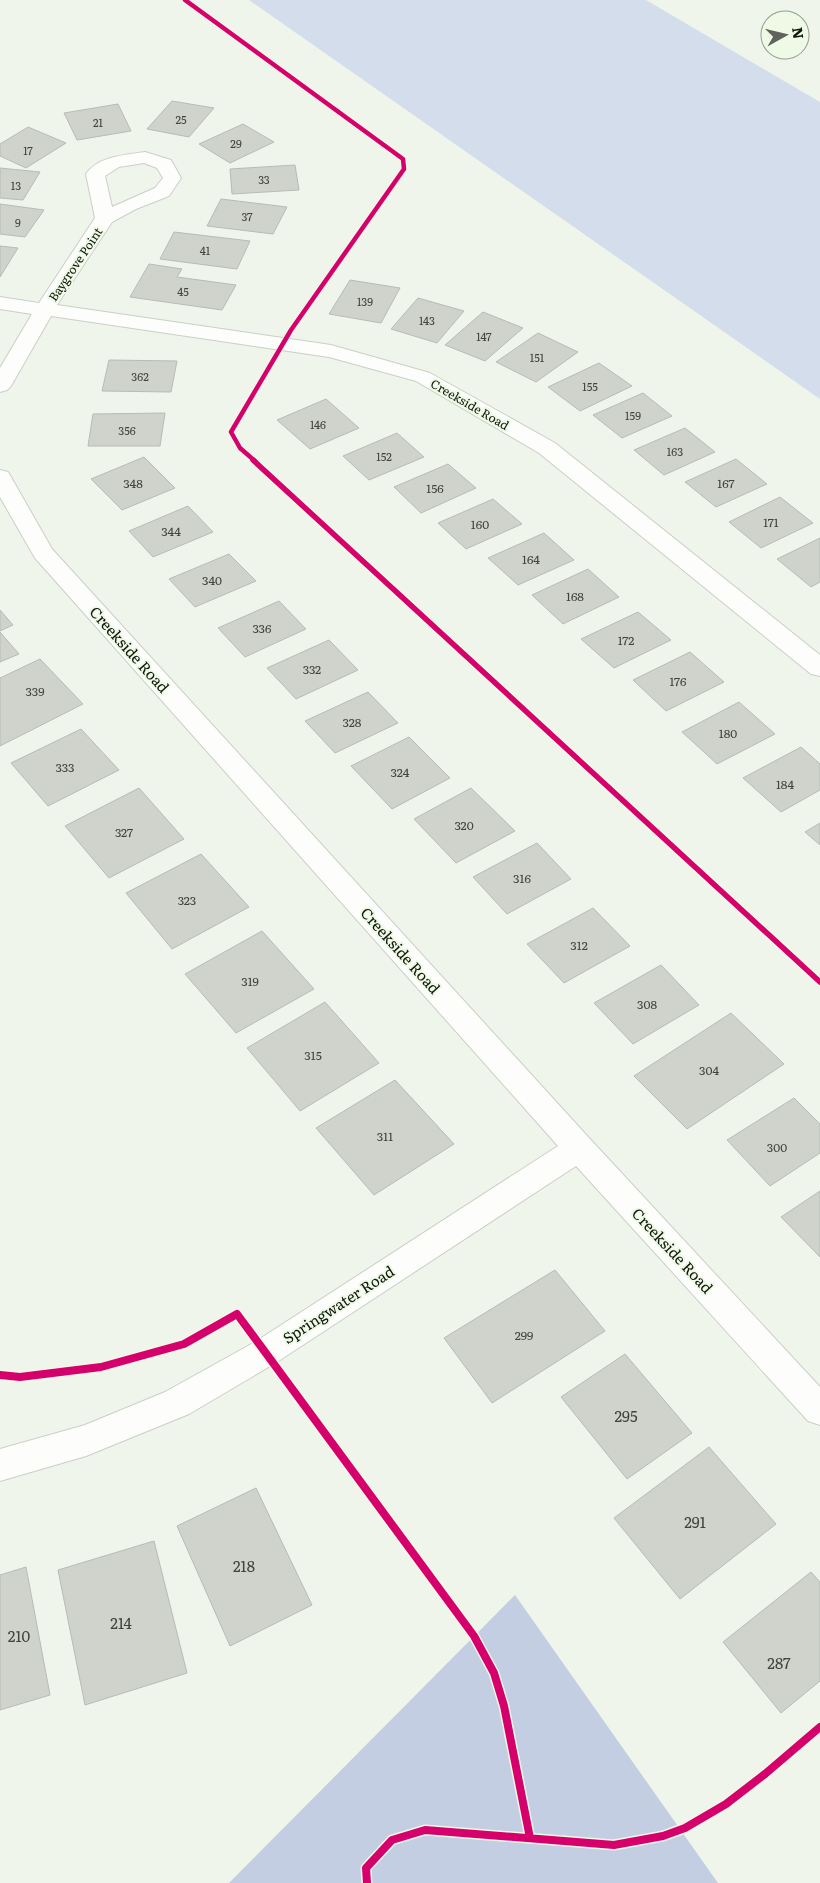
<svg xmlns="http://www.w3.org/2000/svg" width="820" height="1883" viewBox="0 0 820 1883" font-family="Literata,serif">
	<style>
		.green { fill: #d4ddeb }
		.forest { fill: #c4cee2 }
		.building { fill: #cfd3cb; stroke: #b7bcb4 }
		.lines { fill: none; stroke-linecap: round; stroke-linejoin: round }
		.minor-casing { stroke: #cacfc7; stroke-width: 2 }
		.minor { fill: #fdfefc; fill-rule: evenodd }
		.cycleway-far2-casing { stroke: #eef9e6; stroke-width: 6 }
		.cycleway-far1-casing { stroke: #eef9e6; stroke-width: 9 }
		.cycleway-casing { stroke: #eef9e6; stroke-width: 11 }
		.cycleway-far2 { stroke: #d6006c; stroke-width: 4.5 }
		.cycleway-far1 { stroke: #d6006c; stroke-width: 5.5 }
		.cycleway { stroke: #d6006c; stroke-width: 8 }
		.labels { text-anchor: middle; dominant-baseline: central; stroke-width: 4; stroke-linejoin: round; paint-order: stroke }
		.far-number-label { font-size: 11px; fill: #40443d }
		.far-street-label { font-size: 12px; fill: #11150e; stroke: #eef9e6 }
		.number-label { font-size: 12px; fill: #40443d }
		.street-label { font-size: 15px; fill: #11150e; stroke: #eef9e6 }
		.near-number-label { font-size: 15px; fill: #40443d }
	</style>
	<rect width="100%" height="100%" fill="#eff5ea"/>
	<path class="green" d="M 249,0 L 646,0 L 820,102 L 820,399 Z"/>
	<path class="forest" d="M 515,1595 L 718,1883 L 229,1883 Z"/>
	<path class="building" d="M 172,101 L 214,108 L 189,137 L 147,129 Z
		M 118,104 L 131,131 L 77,140 L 64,113 Z
		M 243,124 L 274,142 L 230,163 L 199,144 Z
		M 28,127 L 66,143 L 26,168 L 0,156 L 0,144 Z
		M 295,165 L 299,190 L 232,194 L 230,169 Z
		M 0,168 L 40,172 L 23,200 L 0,198 Z
		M 221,199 L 287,207 L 273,234 L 207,226 Z
		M 0,204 L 44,210 L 25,237 L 0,234 Z
		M 174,232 L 250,241 L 237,269 L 160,259 Z
		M 0,246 L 18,248 L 0,277 Z
		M 149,264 L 182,269 L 177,277 L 236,285 L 222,310 L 130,297 Z
		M 350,280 L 400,288 L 381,323 L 329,314 Z
		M 418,298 L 464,311 L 437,343 L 391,329 Z
		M 483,312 L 523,328 L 485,361 L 445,345 Z
		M 538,333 L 578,352 L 536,382 L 496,362 Z
		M 109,360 L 177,361 L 171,392 L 102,391 Z
		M 599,363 L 632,386 L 580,411 L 548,387 Z
		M 643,393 L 672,416 L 622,438 L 593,415 Z
		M 326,399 L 359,428 L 310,449 L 277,420 Z
		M 165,413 L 160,446 L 88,446 L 93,414 Z
		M 685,428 L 715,452 L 664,475 L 634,450 Z
		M 397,433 L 424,457 L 369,480 L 343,456 Z
		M 144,457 L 175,488 L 122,510 L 91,479 Z
		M 736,459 L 767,484 L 716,507 L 685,482 Z
		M 448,464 L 476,488 L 421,513 L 394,487 Z
		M 780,497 L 813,523 L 761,548 L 729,522 Z
		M 493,499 L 522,524 L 466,549 L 438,523 Z
		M 188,506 L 213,532 L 153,557 L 129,531 Z
		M 544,533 L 574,560 L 518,585 L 488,558 Z
		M 820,538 L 820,582 L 811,587 L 777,559 Z
		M 229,554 L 256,581 L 195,607 L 169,579 Z
		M 588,569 L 619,597 L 563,624 L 532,595 Z
		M 279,601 L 306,629 L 245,657 L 218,628 Z
		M 0,610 L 13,625 L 0,631 Z
		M 638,612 L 671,640 L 614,668 L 581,639 Z
		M 0,632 L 19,654 L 0,662 Z
		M 329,640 L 358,670 L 296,699 L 267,668 Z
		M 690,652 L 724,682 L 666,711 L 633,680 Z
		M 40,659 L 83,704 L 0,746 L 0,678 Z
		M 368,692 L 398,723 L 335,753 L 305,721 Z
		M 739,702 L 775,734 L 717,764 L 682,732 Z
		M 81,729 L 119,770 L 48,806 L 11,763 Z
		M 409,737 L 450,778 L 392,809 L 351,766 Z
		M 801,747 L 820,764 L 820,790 L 781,812 L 743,778 Z
		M 139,788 L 184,839 L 109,878 L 65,826 Z
		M 471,788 L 515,831 L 456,863 L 414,819 Z
		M 820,823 L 820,845 L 805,832 Z
		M 537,843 L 571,879 L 507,914 L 473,877 Z
		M 201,854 L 249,907 L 172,949 L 126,893 Z
		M 593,908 L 630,946 L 564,983 L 527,944 Z
		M 262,931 L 314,989 L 236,1033 L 185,974 Z
		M 661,965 L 699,1005 L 633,1044 L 594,1003 Z
		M 325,1002 L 379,1063 L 300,1111 L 247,1048 Z
		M 731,1013 L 784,1064 L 687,1129 L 634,1076 Z
		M 395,1080 L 454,1144 L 374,1195 L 316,1128 Z
		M 794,1098 L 820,1124 L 820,1153 L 770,1186 L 727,1140 Z
		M 820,1191 L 820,1257 L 781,1217 Z
		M 555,1270 L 605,1331 L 492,1403 L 444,1338 Z
		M 625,1354 L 692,1433 L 627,1479 L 561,1397 Z
		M 709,1447 L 776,1524 L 680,1599 L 614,1518 Z
		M 256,1488 L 312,1605 L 230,1646 L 177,1526 Z
		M 154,1541 L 187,1673 L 85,1705 L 58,1570 Z
		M 26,1567 L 50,1695 L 0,1710 L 0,1575 Z
		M 811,1572 L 820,1582 L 820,1681 L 781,1713 L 723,1642 Z"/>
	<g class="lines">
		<g class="minor-casing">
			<path id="minor" d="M 145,152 L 171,160 L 181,178 L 169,196 L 136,209 L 112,222 L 57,305 L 331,345 L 430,373 L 555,443 L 820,655 L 820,676 L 811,674 L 539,453 L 416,381 L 329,357 L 51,316 L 11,386 L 7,390 L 0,392 L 0,368 L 32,314 L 0,309 L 0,297 L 39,303 L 95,218 L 86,174 C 98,156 125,155 145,152 ZM 144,163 L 157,168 L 163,178 L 155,188 L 112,207 L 105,176 L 119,167 Z
				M 0,470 L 8,472 L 11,477 L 52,549 L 590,1139 L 820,1387 L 820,1425 L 808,1421 L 576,1166 L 277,1362 L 189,1414 L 86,1456 L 0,1481 L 0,1449 L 85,1425 L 165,1392 L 255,1342 L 558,1146 L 35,558 L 0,497 Z"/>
		</g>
		<use href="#minor" class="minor"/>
		<g class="cycleway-far2-casing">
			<path id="cycleway-far2" d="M 185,0 L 403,159 L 404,169 L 291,330 L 231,432 L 240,448 L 255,461"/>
		</g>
		<g class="cycleway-far1-casing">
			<path id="cycleway-far1" d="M 253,460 L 820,982"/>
		</g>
		<g class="cycleway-casing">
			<path id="cycleway" d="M 0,1375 L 20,1377 L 101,1367 L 184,1344 L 237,1314 L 474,1636 L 494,1673 L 504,1706 L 530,1838
				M 367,1883 L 366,1868 L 392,1840 L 425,1830 L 614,1845 L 663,1836 L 685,1828 L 726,1804 L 765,1774 L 820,1727"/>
		</g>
		<use href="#cycleway-far2" class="cycleway-far2"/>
		<use href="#cycleway-far1" class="cycleway-far1"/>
		<use href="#cycleway" class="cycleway"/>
	</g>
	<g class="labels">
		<g class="far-number-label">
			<text x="181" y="119">25</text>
			<text x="98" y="122">21</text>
			<text x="236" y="143">29</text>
			<text x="28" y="150">17</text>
			<text x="264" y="179">33</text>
			<text x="16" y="185">13</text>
			<text x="247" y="216">37</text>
			<text x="18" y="222">9</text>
			<text x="205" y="250">41</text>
			<text x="183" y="291">45</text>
			<text x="365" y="301">139</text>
			<text x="427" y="320">143</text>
			<text x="484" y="336">147</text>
			<text x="537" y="357">151</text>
			<text x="140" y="376">362</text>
			<text x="590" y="386">155</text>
			<text x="633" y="415">159</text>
			<text x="318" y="424">146</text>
			<text x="127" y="430">356</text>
			<text x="675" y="451">163</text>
			<text x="384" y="456">152</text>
		</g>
		<g class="far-street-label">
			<text transform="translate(75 264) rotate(-56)">Baygrove Point</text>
			<text transform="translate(470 404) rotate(30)">Creekside Road</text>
		</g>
		<g class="number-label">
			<text x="133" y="483">348</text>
			<text x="726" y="483">167</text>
			<text x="435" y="488">156</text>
			<text x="771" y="522">171</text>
			<text x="480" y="524">160</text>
			<text x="171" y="531">344</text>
			<text x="531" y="559">164</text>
			<text x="212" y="580">340</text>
			<text x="575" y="596">168</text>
			<text x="262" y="628">336</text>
			<text x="626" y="640">172</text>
			<text x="312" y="669">332</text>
			<text x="678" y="681">176</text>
			<text x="35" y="691">339</text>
			<text x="352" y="722">328</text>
			<text x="728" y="733">180</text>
			<text x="65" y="767">333</text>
			<text x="400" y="772">324</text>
			<text x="785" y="784">184</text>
			<text x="464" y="825">320</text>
			<text x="124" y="832">327</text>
			<text x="522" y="878">316</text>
			<text x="187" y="900">323</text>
			<text x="579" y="945">312</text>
			<text x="250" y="981">319</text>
			<text x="647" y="1004">308</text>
			<text x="313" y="1055">315</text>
			<text x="709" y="1070">304</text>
			<text x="385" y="1136">311</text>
			<text x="777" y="1147">300</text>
			<text x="524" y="1335">299</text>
		</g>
		<g class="street-label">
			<text transform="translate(130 649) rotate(48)">Creekside Road</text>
			<text transform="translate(401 950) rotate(48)">Creekside Road</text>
			<text transform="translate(673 1250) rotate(47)">Creekside Road</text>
			<text transform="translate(338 1304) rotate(-33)">Springwater Road</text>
		</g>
		<g class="near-number-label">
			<text x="626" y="1415">295</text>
			<text x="695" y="1521">291</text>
			<text x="244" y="1565">218</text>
			<text x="121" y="1622">214</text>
			<text x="19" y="1635">210</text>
			<text x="779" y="1662">287</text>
		</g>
	</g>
	<g transform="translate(785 35) rotate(82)"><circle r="24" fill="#eef9e6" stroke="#969e90"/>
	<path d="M0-4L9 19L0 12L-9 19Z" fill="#5f635b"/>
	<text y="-8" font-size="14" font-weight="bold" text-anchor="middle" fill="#11150e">N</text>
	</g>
</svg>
